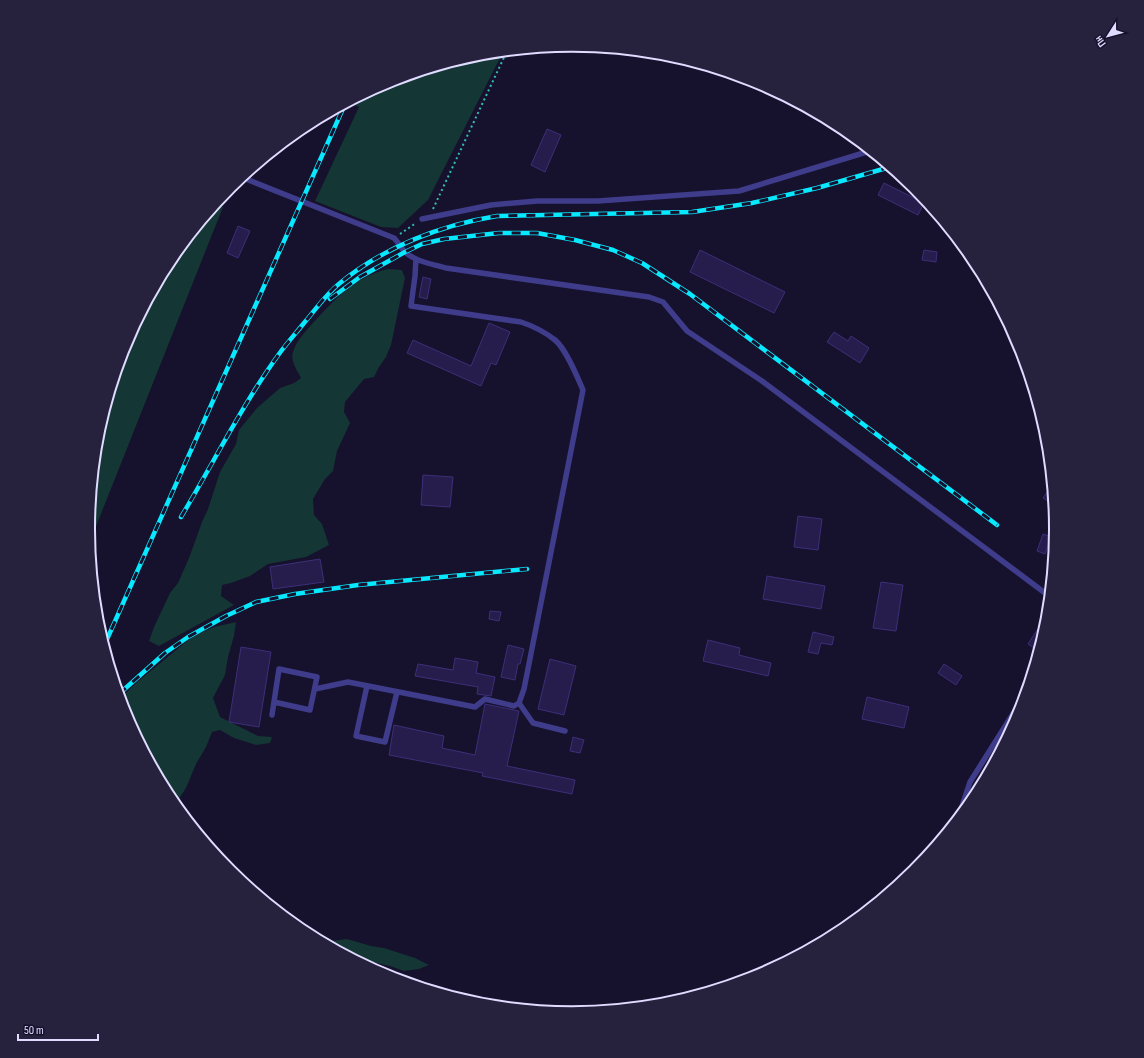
<svg xmlns="http://www.w3.org/2000/svg" width="1144" height="1058" viewBox="0 0 1144 1058" font-family="'Sofia Sans Condensed',sans-serif">
	<style>
		.green { fill: #143635 }
		.building { fill: #261d4d; stroke: #3d2f79 }
		.lines { fill: none; stroke-linecap: round; stroke-linejoin: round }
		.path { stroke: #30bfb6; stroke-width: 2; stroke-dasharray: 2 3; stroke-linecap: butt }
		.lane { stroke: #3f3c8b; stroke-width: 5.5 }
		.rail-casing { stroke: #08e8ff; stroke-width: 4.5 }
		.rail { stroke: #16112c; stroke-width: 3; stroke-dasharray: 9; stroke-linecap: butt }
		.rim { fill: none; stroke: #e0dcff; stroke-width: 2 }
	</style>
	<rect width="100%" height="100%" fill="#16112c"/>
	<path class="green" d="M 503,52 L 428,200 L 398,228 L 381,227 L 315,201 L 359,107 L 349,102 L 387,82 L 478,54 Z
		M 216,204 L 223,207 L 89,544 L 88,529 L 97,434 L 125,344 L 170,260 Z
		M 388,269 L 402,270 L 405,278 L 391,345 L 386,357 L 379,367 L 374,377 L 364,379 L 345,402 L 344,412 L 350,423 L 337,451 L 333,471 L 325,479 L 313,499 L 314,515 L 322,524 L 329,545 L 306,557 L 268,564 L 250,576 L 231,583 L 222,585 L 221,596 L 234,605 L 159,646 L 149,641 L 154,627 L 170,593 L 178,583 L 189,558 L 202,522 L 208,509 L 220,472 L 236,444 L 239,430 L 257,408 L 280,388 L 294,383 L 301,378 C 297,370 290,361 293,352 C 296,341 305,332 312,324 C 333,301 356,276 388,269 Z
		M 236,622 L 234,636 L 228,657 L 225,675 L 213,698 L 220,717 L 258,736 L 272,737 L 270,743 L 256,745 L 234,738 L 220,730 L 212,732 L 206,747 L 196,764 L 186,788 L 175,805 L 169,798 L 125,714 L 120,699 L 136,683 L 192,637 L 214,627 Z
		M 347,939 L 371,946 L 384,948 L 415,958 L 429,965 L 419,969 L 404,971 L 390,966 L 351,957 L 323,942 Z"/>
	<path class="building" d="M 547,129 L 561,135 L 545,172 L 531,165 Z
		M 884,183 L 924,203 L 918,215 L 878,195 Z
		M 238,226 L 250,231 L 238,258 L 227,253 Z
		M 700,250 L 785,292 L 774,313 L 690,272 Z
		M 924,250 L 937,252 L 936,262 L 922,260 Z
		M 423,277 L 431,279 L 427,299 L 419,297 Z
		M 489,323 L 510,332 L 496,365 L 491,363 L 481,386 L 407,353 L 413,340 L 471,366 Z
		M 834,332 L 848,341 L 851,336 L 869,348 L 860,363 L 827,342 Z
		M 423,475 L 453,477 L 450,507 L 421,505 Z
		M 1052,485 L 1053,497 L 1054,505 L 1043,498 Z
		M 798,516 L 822,519 L 818,550 L 794,547 Z
		M 1043,534 L 1051,537 L 1045,554 L 1037,551 Z
		M 320,559 L 324,582 L 273,589 L 270,567 Z
		M 767,576 L 825,586 L 821,609 L 763,599 Z
		M 881,582 L 903,585 L 896,631 L 873,628 Z
		M 490,611 L 501,612 L 499,621 L 489,619 Z
		M 1037,630 L 1044,634 L 1040,645 L 1037,650 L 1028,644 Z
		M 813,632 L 834,637 L 832,645 L 821,643 L 818,654 L 808,652 Z
		M 708,640 L 740,648 L 739,655 L 771,663 L 768,676 L 703,661 Z
		M 508,645 L 524,649 L 520,664 L 518,664 L 515,680 L 501,677 Z
		M 241,647 L 271,652 L 259,727 L 229,722 Z
		M 455,658 L 478,662 L 476,673 L 495,677 L 491,696 L 477,694 L 478,687 L 415,676 L 418,664 L 453,670 Z
		M 550,659 L 576,666 L 564,715 L 538,709 Z
		M 944,664 L 962,676 L 956,685 L 938,673 Z
		M 867,697 L 909,707 L 904,728 L 862,719 Z
		M 485,704 L 519,711 L 507,766 L 575,780 L 572,794 L 482,776 L 483,773 L 389,755 L 394,725 L 444,736 L 442,748 L 475,755 Z
		M 573,737 L 584,740 L 580,753 L 570,751 Z"/>
	<g class="lines">
		<path class="path" d="M 433,209 L 507,51
			M 400,234 L 416,223"/>
		<path class="lane" d="M 241,177 L 394,238 C 398,242 401,248 405,252 C 416,262 433,264 446,268 L 649,297 L 663,302 L 687,331 L 762,381 L 1049,596
			M 422,219 L 491,205 L 537,201 L 598,201 L 739,191 L 870,151
			M 367,686 L 356,736 L 385,742 L 397,692
			M 315,689 L 348,682 L 475,707 L 485,699 L 514,706 L 519,703 L 524,689 L 583,390 C 577,376 566,349 555,340 C 545,332 533,326 521,322 L 411,306 L 415,276 L 416,259
			M 519,703 L 533,723 L 565,731
			M 272,715 L 279,669 L 317,677 L 310,710 L 274,702
			M 958,818 L 970,782 L 1026,693"/>
		<g class="rail-casing">
			<path id="rail" d="M 330,299 L 360,277 L 405,252 L 422,244 L 444,239 L 499,233 L 537,233 L 575,240 L 613,250 L 642,263 L 690,294 L 997,525
				M 181,517 C 214,462 242,405 279,354 C 287,343 296,333 304,323 C 316,309 326,294 340,283 C 384,247 441,225 497,216 L 692,212 L 752,203 L 817,188 L 890,167
				M 104,646 L 345,104
				M 119,694 L 165,653 L 188,637 L 226,616 L 256,602 L 295,594 L 358,585 L 527,569"/>
		</g>
		<use href="#rail" class="rail"/>
	</g>
	<path d="M0 0H1144V1058H0ZM95 529a477 477 0 1 1 954 0a477 477 0 1 1-954 0Z" fill="#26213d" fill-rule="evenodd"/>
	<path class="rim" d="M95 529a477 477 0 1 1 954 0a477 477 0 1 1-954 0Z"/>
	<g transform="translate(1108 36) rotate(234)" stroke="#16112c" stroke-width="3" paint-order="stroke">
	<path d="M0-3L7 15L0 10L-7 15Z" fill="#e0dcff"/>
	<text y="-6" font-size="11" font-weight="bold" text-anchor="middle" fill="#e0dcff">Пн</text>
	</g>
	<path d="M18 1034v6h80v-6" fill="none" stroke="#e0dcff" stroke-width="2"/>
	<text x="24" y="1034" font-size="12" fill="#e0dcff" stroke="#16112c" stroke-width="3" paint-order="stroke">50 m</text>
</svg>
